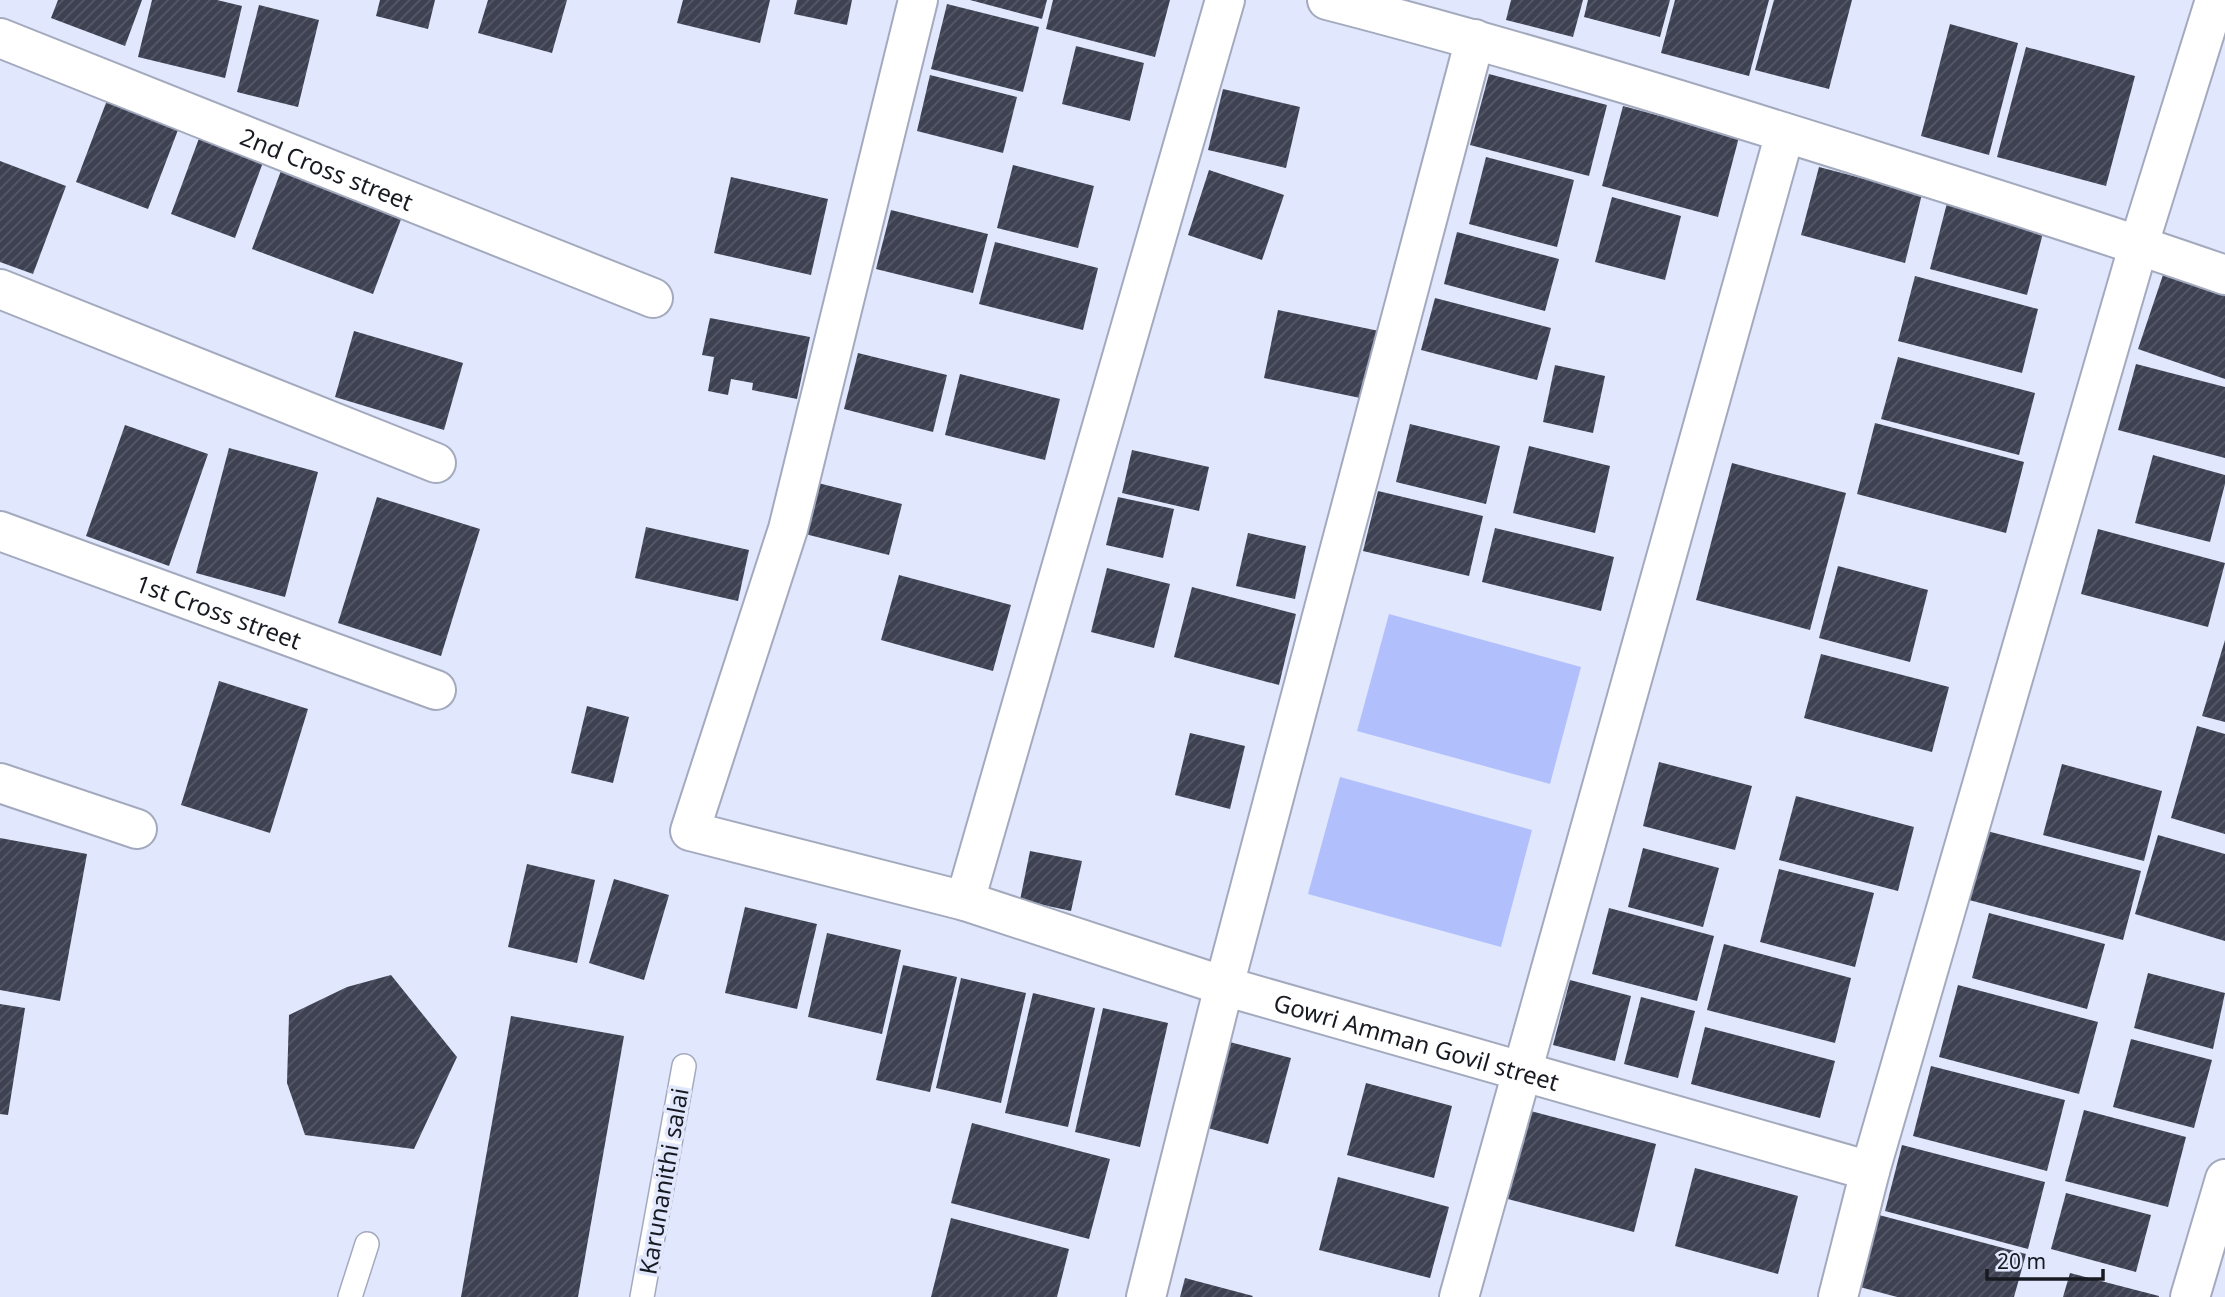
<svg xmlns="http://www.w3.org/2000/svg" width="2225" height="1297" viewBox="0 0 2225 1297" font-family="'Noto Sans',sans-serif">
	<style>
		.grass { fill: #b1c0fd }
		.building { fill: url(#building-hatch) }
		.lines { fill: none; stroke-linecap: round; stroke-linejoin: round }
		.lane-casing { stroke: #a4aabe; stroke-width: 26 }
		.street-casing { stroke: #a4aabe; stroke-width: 42 }
		.lane { stroke: #fff; stroke-width: 23 }
		.street { stroke: #fff; stroke-width: 38 }
		.labels { text-anchor: middle; dominant-baseline: central; stroke-width: 7; stroke-linejoin: round; paint-order: stroke }
		.street-label { font-size: 24px; fill: #181a22; stroke: #e1e7fc }
	</style>
	<defs>
		<pattern id="building-hatch" width="6" height="6" patternUnits="userSpaceOnUse" patternTransform="scale(1.75)"><rect width="6" height="6" fill="#3d4152"/><path d="M-1 1l2-2M0 6l6-6M5 7l2-2" fill="none" stroke="#565967"/></pattern>
	</defs>
	<rect width="100%" height="100%" fill="#e1e7fc"/>
	<path class="grass" d="M 1389,614 L 1581,667 L 1550,784 L 1357,731 Z
		M 1340,777 L 1532,830 L 1501,947 L 1308,894 Z"/>
	<path class="building" d="M 58,0 L 142,0 L 125,46 L 51,18 Z
		M 152,0 L 217,0 L 242,6 L 225,78 L 138,57 Z
		M 380,0 L 435,0 L 428,29 L 376,16 Z
		M 488,0 L 567,0 L 552,53 L 478,33 Z
		M 683,0 L 770,0 L 760,43 L 677,23 Z
		M 797,0 L 852,0 L 847,25 L 794,14 Z
		M 970,0 L 1047,0 L 1042,19 Z
		M 1053,0 L 1170,0 L 1155,57 L 1046,29 Z
		M 1511,0 L 1583,0 L 1573,37 L 1506,20 Z
		M 1588,0 L 1670,0 L 1660,37 L 1584,17 Z
		M 1675,0 L 1769,0 L 1749,76 L 1661,53 Z
		M 1774,0 L 1852,0 L 1829,89 L 1755,70 Z
		M 947,4 L 1039,27 L 1023,92 L 931,69 Z
		M 259,5 L 319,20 L 298,107 L 237,92 Z
		M 1950,24 L 2018,43 L 1989,155 L 1921,136 Z
		M 1076,46 L 1144,63 L 1130,121 L 1062,104 Z
		M 2026,47 L 2135,76 L 2106,186 L 1997,157 Z
		M 1489,74 L 1607,105 L 1589,176 L 1470,145 Z
		M 930,75 L 1017,97 L 1003,153 L 917,131 Z
		M 1223,89 L 1300,107 L 1286,168 L 1208,150 Z
		M 109,95 L 181,122 L 148,209 L 76,182 Z
		M 1623,106 L 1739,137 L 1718,217 L 1602,186 Z
		M 201,133 L 265,157 L 235,238 L 171,214 Z
		M 1486,157 L 1574,180 L 1557,247 L 1469,224 Z
		M 0,161 L 66,186 L 33,274 L 0,262 Z
		M 1013,165 L 1094,186 L 1078,248 L 997,228 Z
		M 1819,167 L 1922,194 L 1905,263 L 1801,235 Z
		M 282,168 L 403,214 L 373,294 L 252,249 Z
		M 1209,170 L 1284,195 L 1262,260 L 1188,235 Z
		M 731,177 L 828,199 L 811,275 L 714,253 Z
		M 1612,197 L 1681,216 L 1665,280 L 1595,262 Z
		M 1947,203 L 2044,229 L 2027,295 L 1930,269 Z
		M 891,210 L 988,234 L 973,293 L 876,269 Z
		M 1457,232 L 1559,259 L 1545,311 L 1444,284 Z
		M 995,242 L 1098,268 L 1083,330 L 979,304 Z
		M 2165,269 L 2225,289 L 2225,379 L 2138,349 Z
		M 1915,276 L 2038,309 L 2022,373 L 1898,341 Z
		M 1435,298 L 1551,328 L 1537,380 L 1421,350 Z
		M 1278,310 L 1379,331 L 1365,399 L 1264,378 Z
		M 710,318 L 810,337 L 797,399 L 752,390 L 753,383 L 731,379 L 728,395 L 708,391 L 714,357 L 702,355 Z
		M 354,331 L 463,363 L 444,430 L 335,397 Z
		M 858,353 L 947,375 L 933,432 L 844,409 Z
		M 1898,357 L 2035,393 L 2019,455 L 1881,419 Z
		M 2136,364 L 2225,387 L 2225,458 L 2118,430 Z
		M 1555,365 L 1605,376 L 1593,433 L 1543,422 Z
		M 960,374 L 1060,399 L 1045,460 L 945,435 Z
		M 1875,423 L 2024,462 L 2006,533 L 1857,494 Z
		M 1410,424 L 1500,446 L 1486,504 L 1396,482 Z
		M 125,425 L 208,454 L 169,566 L 86,536 Z
		M 1529,446 L 1610,466 L 1595,533 L 1513,513 Z
		M 229,448 L 318,472 L 285,597 L 196,573 Z
		M 1132,450 L 1209,467 L 1199,511 L 1122,493 Z
		M 2153,455 L 2225,475 L 2225,484 L 2210,542 L 2135,523 Z
		M 1732,463 L 1846,493 L 1810,630 L 1696,600 Z
		M 814,482 L 902,504 L 889,555 L 801,533 Z
		M 1378,491 L 1483,516 L 1469,576 L 1363,551 Z
		M 377,497 L 480,529 L 441,656 L 338,623 Z
		M 1118,497 L 1174,509 L 1163,558 L 1106,545 Z
		M 646,527 L 749,550 L 738,601 L 635,578 Z
		M 1495,528 L 1614,557 L 1601,611 L 1482,582 Z
		M 2098,529 L 2225,563 L 2208,627 L 2081,594 Z
		M 1248,533 L 1306,546 L 1295,599 L 1236,586 Z
		M 1838,566 L 1928,590 L 1910,662 L 1819,638 Z
		M 1107,568 L 1170,584 L 1154,648 L 1091,632 Z
		M 899,575 L 1011,605 L 993,671 L 881,640 Z
		M 1192,587 L 1296,614 L 1279,685 L 1174,657 Z
		M 2225,640 L 2225,722 L 2202,716 Z
		M 1821,654 L 1949,687 L 1932,752 L 1804,718 Z
		M 219,681 L 308,709 L 270,833 L 181,805 Z
		M 587,706 L 629,717 L 613,783 L 571,773 Z
		M 2197,726 L 2225,734 L 2225,834 L 2171,818 Z
		M 1190,733 L 1245,746 L 1230,809 L 1175,795 Z
		M 1659,762 L 1752,786 L 1735,850 L 1643,826 Z
		M 2062,764 L 2162,791 L 2144,861 L 2043,835 Z
		M 1796,796 L 1914,827 L 1898,891 L 1779,860 Z
		M 1987,831 L 2141,871 L 2123,940 L 1969,900 Z
		M 2158,835 L 2225,854 L 2225,941 L 2135,914 Z
		M 0,838 L 87,854 L 60,1001 L 0,990 Z
		M 1643,848 L 1719,868 L 1703,927 L 1628,907 Z
		M 1030,851 L 1082,861 L 1071,911 L 1020,900 Z
		M 527,864 L 595,880 L 577,963 L 508,947 Z
		M 1779,869 L 1874,893 L 1855,967 L 1760,942 Z
		M 614,879 L 669,895 L 644,980 L 589,963 Z
		M 745,907 L 817,924 L 797,1009 L 725,993 Z
		M 1609,908 L 1714,936 L 1697,1001 L 1592,974 Z
		M 1989,913 L 2105,944 L 2087,1009 L 1972,978 Z
		M 827,933 L 901,950 L 882,1034 L 808,1017 Z
		M 1724,944 L 1851,978 L 1835,1043 L 1707,1010 Z
		M 903,965 L 957,977 L 930,1092 L 876,1080 Z
		M 2148,973 L 2225,993 L 2213,1049 L 2134,1028 Z
		M 391,975 L 457,1057 L 414,1149 L 305,1135 L 287,1083 L 289,1015 L 347,987 Z
		M 961,978 L 1026,993 L 1001,1103 L 936,1088 Z
		M 1570,980 L 1631,996 L 1615,1061 L 1553,1045 Z
		M 1958,985 L 2098,1022 L 2079,1094 L 1939,1057 Z
		M 1033,993 L 1095,1008 L 1068,1127 L 1005,1113 Z
		M 1641,997 L 1695,1011 L 1678,1078 L 1624,1064 Z
		M 0,1004 L 25,1008 L 8,1115 L 0,1114 Z
		M 1103,1008 L 1168,1023 L 1140,1147 L 1075,1132 Z
		M 511,1016 L 624,1036 L 578,1297 L 461,1297 Z
		M 1705,1027 L 1835,1061 L 1820,1118 L 1691,1084 Z
		M 2131,1039 L 2212,1060 L 2194,1128 L 2113,1107 Z
		M 1222,1040 L 1291,1058 L 1268,1144 L 1200,1126 Z
		M 1931,1066 L 2065,1100 L 2047,1171 L 1913,1136 Z
		M 1366,1083 L 1452,1106 L 1434,1178 L 1347,1155 Z
		M 1523,1109 L 1656,1144 L 1634,1232 L 1500,1197 Z
		M 2084,1110 L 2186,1137 L 2168,1207 L 2065,1181 Z
		M 972,1123 L 1110,1159 L 1089,1239 L 951,1203 Z
		M 1902,1145 L 2045,1182 L 2028,1249 L 1885,1211 Z
		M 1695,1168 L 1798,1196 L 1778,1274 L 1675,1246 Z
		M 1338,1177 L 1449,1207 L 1430,1278 L 1319,1250 Z
		M 2066,1193 L 2151,1215 L 2136,1272 L 2051,1249 Z
		M 1879,1215 L 2026,1254 L 2014,1297 L 1897,1297 L 1860,1287 Z
		M 951,1218 L 1069,1249 L 1057,1297 L 931,1297 Z
		M 2070,1273 L 2159,1296 L 2159,1297 L 2063,1297 Z
		M 1185,1278 L 1253,1296 L 1252,1297 L 1180,1297 Z"/>
	<g class="lines">
		<g class="lane-casing">
			<path id="lane" d="M 350,1297 L 367,1244
				M 642,1297 L 684,1066"/>
		</g>
		<g class="street-casing">
			<g id="street">
				<path id="s1" d="M 918,0 L 788,529 L 690,831 L 965,901 L 1224,986 L 1870,1171"/>
				<path d="M 1327,0 C 1513,48 1698,105 1882,163 C 1997,199 2111,235 2225,275"/>
				<path id="s2" d="M 0,38 L 653,298"/>
				<path d="M 0,289 L 436,463"/>
				<path id="s3" d="M 0,531 L 436,690"/>
				<path d="M 0,783 L 137,829"/>
				<path d="M 965,901 L 1225,0"/>
				<path d="M 1146,1297 L 1224,986 L 1475,39"/>
				<path d="M 1459,1297 L 1785,133"/>
				<path d="M 1838,1297 L 1870,1171 L 2139,244 L 2215,0"/>
				<path d="M 2190,1297 L 2225,1179"/>
			</g>
		</g>
		<use href="#lane" class="lane"/>
		<use href="#street" class="street"/>
	</g>
	<g class="labels">
		<g class="street-label">
			<text stroke="none"><textPath href="#s2" startOffset="352">2nd Cross street</textPath></text>
			<text stroke="none"><textPath href="#s3" startOffset="233">1st Cross street</textPath></text>
			<text stroke="none"><textPath href="#s1" startOffset="1619">Gowri Amman Govil street</textPath></text>
			<text transform="translate(663 1181) rotate(-80)">Karunanithi salai</text>
		</g>
	</g>
	<path d="M1987 1269v10h116v-10" fill="none" stroke="#181a22" stroke-width="3.5"/>
	<text x="1997" y="1269" font-size="21" fill="#181a22" stroke="#e1e7fc" stroke-width="5" paint-order="stroke">20 m</text>
</svg>
